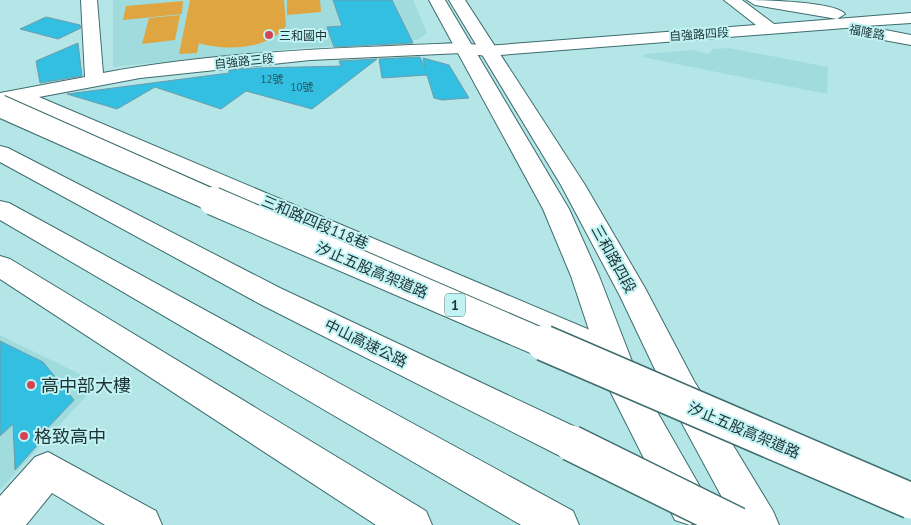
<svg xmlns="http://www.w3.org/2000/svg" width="911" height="525" viewBox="0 0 911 525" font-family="'PT Sans','Noto Sans TC',sans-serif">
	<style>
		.built { fill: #a0dcde }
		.green { fill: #dea540 }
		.building { fill: #32bfe2; stroke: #709ca9 }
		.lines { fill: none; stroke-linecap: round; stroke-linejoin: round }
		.minor-casing { stroke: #3d6c6d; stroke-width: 2 }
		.major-casing { stroke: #3d6c6d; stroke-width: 2 }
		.highway-casing { stroke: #3d6c6d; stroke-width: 2 }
		.minor { fill: #fff; fill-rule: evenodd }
		.major { fill: #fff; fill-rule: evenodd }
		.highway { fill: #fff; fill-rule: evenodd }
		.highway-bridge-far2-casing { stroke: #3d6c6d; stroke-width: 24; stroke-linecap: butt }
		.highway-bridge-far1-casing { stroke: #3d6c6d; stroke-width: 30; stroke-linecap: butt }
		.highway-bridge-casing { stroke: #3d6c6d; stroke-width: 38; stroke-linecap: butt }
		.highway-bridge-far2 { stroke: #fff; stroke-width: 22 }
		.highway-bridge-far1 { stroke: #fff; stroke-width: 28 }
		.highway-bridge { stroke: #fff; stroke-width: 35 }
		.poi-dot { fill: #d34353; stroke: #c1f3f5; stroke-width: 2 }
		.labels { text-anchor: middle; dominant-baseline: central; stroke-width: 4; stroke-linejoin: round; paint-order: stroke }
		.far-number-label { font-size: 11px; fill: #245660 }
		.far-street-label { font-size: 12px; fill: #1f3334; stroke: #c1f3f5 }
		.far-poi-label { font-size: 12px; fill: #1f3334; stroke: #c1f3f5; text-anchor: start }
		.shield { fill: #c1f3f5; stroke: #506d6e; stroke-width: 1 }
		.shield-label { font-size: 14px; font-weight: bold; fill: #1f3334 }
		.street-label { font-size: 15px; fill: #1f3334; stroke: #c1f3f5 }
		.near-poi-label { font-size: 18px; fill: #1f3334; stroke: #c1f3f5; text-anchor: start }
	</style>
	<rect width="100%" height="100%" fill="#b4e6e7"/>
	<path class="built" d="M 113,0 L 413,0 L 427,33 L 419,39 L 401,43 L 297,48 L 113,67 Z
		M 729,48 L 828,67 L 827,94 L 642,57 L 645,54 L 693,50 L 709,54 L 713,49 Z
		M 0,335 L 98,383 L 0,490 Z"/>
	<path class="green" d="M 190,0 L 284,0 L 286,26 C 269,50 224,51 199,43 L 197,53 L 179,54 Z
		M 287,0 L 320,0 L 321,12 L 287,15 Z
		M 183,1 L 182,14 L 123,20 L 126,6 Z
		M 180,15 L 175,40 L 142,44 L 149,18 Z"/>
	<path class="building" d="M 333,0 L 392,0 L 413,43 L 334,47 L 327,27 L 342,26 Z
		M 46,17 L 80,25 L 81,28 L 58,39 L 20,29 Z
		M 78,43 L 82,76 L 40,83 L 36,61 Z
		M 420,57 L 425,67 L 423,58 L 449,65 L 469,98 L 442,100 L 434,98 L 427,75 L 382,78 L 379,59 Z
		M 377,59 L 312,109 L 246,91 L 221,109 L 155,87 L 117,109 L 67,94 L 229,73 L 229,70 L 256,68 L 341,66 L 339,61 Z
		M 0,341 L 43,362 L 74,400 L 39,437 L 43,439 L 15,470 L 13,424 L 0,436 Z"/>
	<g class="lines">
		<g class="minor-casing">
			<path id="minor" d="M 81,0 L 97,0 L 103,73 C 221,51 343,48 462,43 L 487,46 L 756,25 L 724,0 L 742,0 L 774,24 L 911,13 L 911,23 L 865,26 L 911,35 L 911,45 L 856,35 L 854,31 L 858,27 L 487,56 L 462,53 L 310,60 L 140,78 L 39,97 L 623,344 L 628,353 L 623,362 L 612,366 L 288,220 L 16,102 L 0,103 L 0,93 L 85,77 Z
				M 747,0 C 763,0 837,2 845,14 L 837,19 L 755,5 Z
				M 48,452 L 156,511 L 162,525 L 105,525 L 52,493 L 26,525 L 0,525 L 0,496 L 35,457 Z"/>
		</g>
		<g class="major-casing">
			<path id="major" d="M 429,0 L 445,0 L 569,209 L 599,276 L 640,382 L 703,492 L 708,506 L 703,520 L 690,525 L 675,520 L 608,387 L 571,276 L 543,209 Z
				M 449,0 L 465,0 L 585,185 L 645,288 L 694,381 L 773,511 L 779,525 L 737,525 L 670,401 L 620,296 L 561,185 Z"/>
		</g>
		<g class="highway-casing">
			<path id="highway" d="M 0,146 L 8,148 L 280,288 L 584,431 L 589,443 L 584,455 L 571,460 L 558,455 L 260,304 L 0,162 Z
				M 0,201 L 9,203 L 573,511 L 579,525 L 521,525 L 0,220 Z
				M 0,256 L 10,259 L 426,511 L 432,525 L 376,525 L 0,279 Z"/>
		</g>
		<use href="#minor" class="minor"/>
		<use href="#major" class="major"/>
		<use href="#highway" class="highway"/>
		<g class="highway-bridge-far2-casing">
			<path id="highway-bridge-far2" d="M 0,106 L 216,202"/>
		</g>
		<g class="highway-bridge-far1-casing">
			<path id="highway-bridge-far1" d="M 213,201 L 547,345"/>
		</g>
		<g class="highway-bridge-casing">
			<path id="highway-bridge" d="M 544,343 L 911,501
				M 571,443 L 737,525"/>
		</g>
		<use href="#highway-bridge-far2" class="highway-bridge-far2"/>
		<use href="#highway-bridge-far1" class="highway-bridge-far1"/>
		<use href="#highway-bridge" class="highway-bridge"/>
	</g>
	<g class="poi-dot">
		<circle cx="269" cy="35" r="5"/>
		<circle cx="31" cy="385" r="5"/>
		<circle cx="24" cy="436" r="5"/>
	</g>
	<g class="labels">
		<g class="far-number-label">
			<text x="272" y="79">12號</text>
			<text x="302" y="87">10號</text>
		</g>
		<g class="far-street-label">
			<text transform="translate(867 32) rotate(10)">福隆路</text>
			<text transform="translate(699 34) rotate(-4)">自強路四段</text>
			<text transform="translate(244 61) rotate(-6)">自強路三段</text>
		</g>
		<g class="far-poi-label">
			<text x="279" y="35">三和國中</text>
		</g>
		<rect class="shield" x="445" y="293.5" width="20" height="23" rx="4"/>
		<g class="shield-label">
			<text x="455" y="305">1</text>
		</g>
		<g class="street-label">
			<text transform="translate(315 222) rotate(23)">三和路四段118巷</text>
			<text transform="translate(614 259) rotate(61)">三和路四段</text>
			<text transform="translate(372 270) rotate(23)">汐止五股高架道路</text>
			<text transform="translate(366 343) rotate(26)">中山高速公路</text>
			<text transform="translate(744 430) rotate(23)">汐止五股高架道路</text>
		</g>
		<g class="near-poi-label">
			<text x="41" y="385">高中部大樓</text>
			<text x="34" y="436">格致高中</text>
		</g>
	</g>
</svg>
